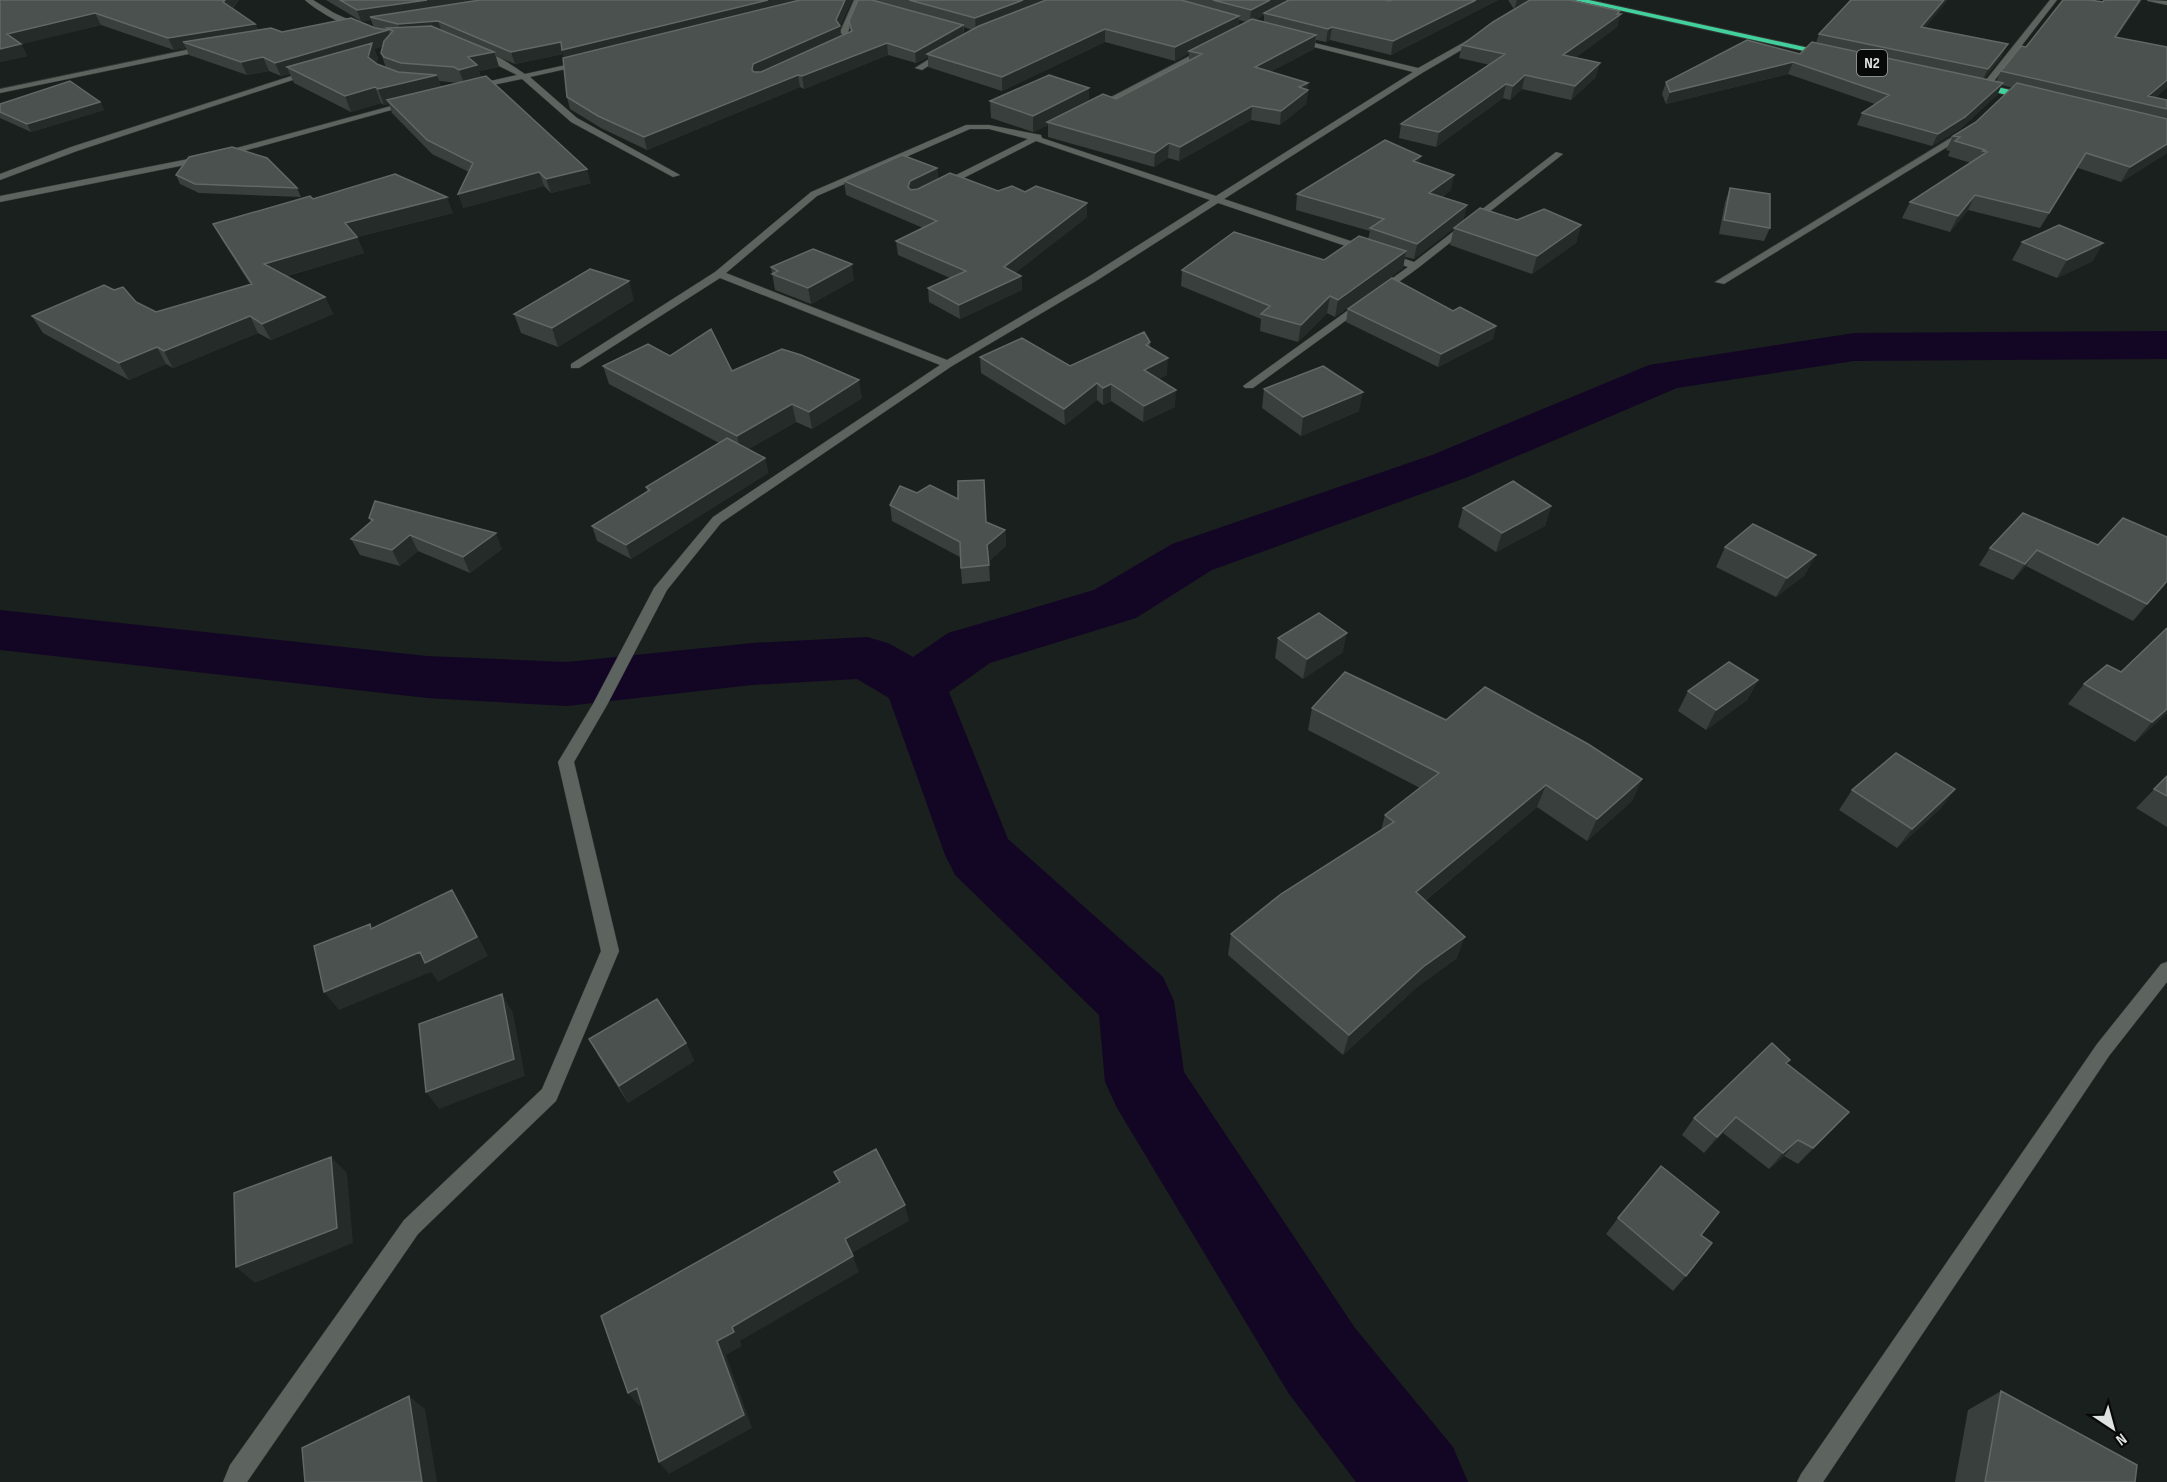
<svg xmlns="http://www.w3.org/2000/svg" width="2167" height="1482" viewBox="0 0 2167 1482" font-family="'Sofia Sans Condensed',sans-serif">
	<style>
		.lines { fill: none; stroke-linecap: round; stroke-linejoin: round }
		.river { fill: #130625; fill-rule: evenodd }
		.minor-casing { stroke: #353937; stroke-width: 1 }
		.highway-casing { stroke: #353937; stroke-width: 2 }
		.minor { fill: #5d6460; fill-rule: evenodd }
		.highway { fill: #42d19c; fill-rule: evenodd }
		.wall { fill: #393f3c; fill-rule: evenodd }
		.shaded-wall { fill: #252b28 }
		.building { fill: #4b514e; stroke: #626865; stroke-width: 1.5 }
		.labels { text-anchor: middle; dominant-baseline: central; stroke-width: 4.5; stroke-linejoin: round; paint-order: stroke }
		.shield { fill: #060908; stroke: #9da19f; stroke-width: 1.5 }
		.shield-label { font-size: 16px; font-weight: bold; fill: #dee2e0 }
	</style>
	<rect width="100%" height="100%" fill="#1a201d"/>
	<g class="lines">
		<path class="river" d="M 2167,331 L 2167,359 L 1854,361 L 1677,388 L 1468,477 L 1212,570 L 1136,618 L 990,663 L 949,692 L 1008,839 L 1163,977 L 1174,1001 L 1184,1072 L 1355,1328 L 1453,1447 L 1468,1482 L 1356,1482 L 1289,1394 L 1117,1108 L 1105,1082 L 1099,1015 L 955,875 L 945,855 L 889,698 L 857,679 L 752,685 L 567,706 L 427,698 L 0,650 L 0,610 L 427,656 L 567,662 L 752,643 L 867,637 L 888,643 L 913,657 L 948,633 L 1094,590 L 1172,544 L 1432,455 L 1649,365 L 1854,333 Z"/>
		<g class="minor-casing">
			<path id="minor" d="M 305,0 L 313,0 L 334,13 L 365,27 C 353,33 314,9 305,0 Z
				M 854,0 L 860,0 L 848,32 L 853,39 L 841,47 L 835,47 L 835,43 L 845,38 L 840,32 Z
				M 2050,0 L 2057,0 L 1988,89 L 1982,89 L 1982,85 Z
				M 2147,0 L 2167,1 L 2167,5 L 2148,1 Z
				M 1479,34 L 1482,38 L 1422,73 L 1224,199 L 1414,262 L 1556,152 L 1563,154 L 1418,268 L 1253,388 L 1245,388 L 1243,386 L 1408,267 L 1218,203 L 1096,281 L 952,366 L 721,523 L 667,590 L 607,705 L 574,762 L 619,951 L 556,1101 L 418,1234 L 247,1482 L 223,1482 L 230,1465 L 404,1220 L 542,1089 L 601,951 L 558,762 L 593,704 L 654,588 L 713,517 L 940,365 L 720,278 L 579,368 L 571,368 L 571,364 L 715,272 L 811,192 L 966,125 L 989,125 L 1041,135 L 1042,138 L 1216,196 L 1413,72 L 1294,42 L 1294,38 L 1418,68 ZM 970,129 L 989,129 L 1028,139 L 938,184 L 938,188 L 944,188 L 1036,141 L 1210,200 L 1088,277 L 947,360 L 726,273 L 817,196 Z
				M 205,46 L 208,50 L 0,93 L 0,89 Z
				M 1203,49 L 1210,51 L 1099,109 L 1092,107 Z
				M 475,50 C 492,50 511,65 525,74 L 584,61 L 584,65 L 530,77 L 577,118 L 680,175 L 673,177 L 571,122 L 522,79 L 473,89 L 473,85 L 517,75 L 475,54 Z
				M 942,51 L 949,53 L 922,70 L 915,68 Z
				M 307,71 L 314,73 L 77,151 L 0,180 L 0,174 L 71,147 Z
				M 406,102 L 413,104 L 215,159 L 0,202 L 0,196 L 214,154 Z
				M 1967,128 L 1971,131 L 1970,133 L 1724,284 L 1715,282 Z
				M 2167,962 L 2167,982 L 2109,1056 L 1823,1482 L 1797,1482 L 1801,1474 L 2097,1044 L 2161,964 Z"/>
		</g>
		<g class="highway-casing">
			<path id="highway" d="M 1573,0 L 1589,0 L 1832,53 L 1827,56 Z
				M 1977,82 L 2035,96 L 2037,98 L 2032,101 L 1974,87 L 1972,85 Z"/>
		</g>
		<use href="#minor" class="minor"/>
		<use href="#highway" class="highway"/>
	</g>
	<path class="wall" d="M 0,0 L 239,0 L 233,8 L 255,24 L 258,30 L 282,32 L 374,28 L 371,20 L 361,21 L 326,0 L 852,0 L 840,26 L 841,36 L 850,32 L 849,21 L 858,0 L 1385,0 L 1390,1 L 1498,0 L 1391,55 L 1330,40 L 1326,42 L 1316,40 L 1314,49 L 1270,72 L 1308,83 L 1307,89 L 1308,90 L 1306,104 L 1280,125 L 1251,120 L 1179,161 L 1168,158 L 1154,167 L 1048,137 L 1048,125 L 1033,132 L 991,118 L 990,101 L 1089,88 L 1089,101 L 1116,99 L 1189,61 L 1189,53 L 1175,61 L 1105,42 L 1002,91 L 928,67 L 928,57 L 916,63 L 888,55 L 804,89 L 800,87 L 647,150 L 601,128 L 570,109 L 567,97 L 564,58 L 563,54 L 515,64 L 496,56 L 499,67 L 479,71 L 481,78 L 591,183 L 551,193 L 544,186 L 463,208 L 469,172 L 432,154 L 392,113 L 389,104 L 384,105 L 381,103 L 351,112 L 294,83 L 290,74 L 281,76 L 269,71 L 247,75 L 189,55 L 186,48 L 174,50 L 101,25 L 21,44 L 27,56 L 0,62 ZM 1264,15 L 1264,22 L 1255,20 ZM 1239,20 L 1247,22 L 1238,26 ZM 964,27 L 972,30 L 964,34 ZM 383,46 L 381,53 L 386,68 L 376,64 L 378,58 L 374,49 ZM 439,81 L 459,83 L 441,87 Z
		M 1508,0 L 1570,0 L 1620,11 L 1617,27 L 1575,58 L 1596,77 L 1571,100 L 1522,89 L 1510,100 L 1503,98 L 1436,147 L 1399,138 L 1401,124 L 1490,65 L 1459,58 L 1462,45 L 1514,9 Z
		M 2104,0 L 2142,0 L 2116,38 L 2167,47 L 2167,87 L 2155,98 L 2167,100 L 2167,153 L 2121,182 L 2078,168 L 2040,228 L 1968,210 L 1950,232 L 1902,218 L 1910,202 L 1971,163 L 1948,156 L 1950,151 L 1946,150 L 1953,136 L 1976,122 L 2013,88 L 2002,85 L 1997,95 L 1960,129 L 1932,146 L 1857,125 L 1862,113 L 1875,104 L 1788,74 L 1666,104 L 1662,94 L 1666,82 L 1800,54 L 1816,43 L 1819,34 L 1925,28 L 2002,56 L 1984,79 L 1996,82 L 2001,71 L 2026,47 L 2103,2 Z
		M 100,102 L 104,110 L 31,132 L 0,118 L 0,104 Z
		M 1420,163 L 1451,190 L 1442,197 L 1467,205 L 1463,221 L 1517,220 L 1581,225 L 1576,243 L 1532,274 L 1450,245 L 1454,228 L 1414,259 L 1405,257 L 1403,268 L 1335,317 L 1327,313 L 1298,342 L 1260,331 L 1261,319 L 1181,286 L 1182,270 L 1324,260 L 1368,239 L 1370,231 L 1296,210 L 1297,194 Z
		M 937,168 L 938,179 L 998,191 L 1025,192 L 1087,203 L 1087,217 L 1015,273 L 1021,276 L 1022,290 L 960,319 L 929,302 L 928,288 L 950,278 L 898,255 L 896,241 L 923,228 L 846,195 L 844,181 Z
		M 176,175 L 297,188 L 301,197 L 199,193 L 180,184 Z
		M 1730,188 L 1770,228 L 1764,241 L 1719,234 L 1725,202 Z
		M 313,199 L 453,213 L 357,237 L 364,253 L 287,276 L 325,297 L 333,314 L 271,340 L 258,333 L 173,368 L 166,364 L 129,380 L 43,333 L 32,316 L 136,302 L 156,312 L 250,284 L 222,240 L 213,224 Z
		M 2022,242 L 2093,261 L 2057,278 L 2012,260 Z
		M 771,267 L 854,280 L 811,304 L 775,290 Z
		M 634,300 L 558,347 L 521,333 L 514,314 Z
		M 1348,309 L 1453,311 L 1496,326 L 1493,339 L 1438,367 L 1346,322 Z
		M 1150,342 L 1150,348 L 1167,375 L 1158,379 L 1175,407 L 1143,422 L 1111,401 L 1103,405 L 1097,400 L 1065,425 L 981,373 L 980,357 L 1070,366 Z
		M 670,356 L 732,371 L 862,398 L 812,429 L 796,422 L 748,449 L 765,458 L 768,473 L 631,559 L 597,541 L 592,526 L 647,491 L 646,487 L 719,443 L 609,384 L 603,366 Z
		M 1264,389 L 1359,411 L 1301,436 L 1262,408 Z
		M 890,505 L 986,522 L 1005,530 L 1006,546 L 989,561 L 990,581 L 962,584 L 960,557 L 892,521 Z
		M 1551,506 L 1545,526 L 1496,552 L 1458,527 L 1463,508 Z
		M 369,518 L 502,549 L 470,573 L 418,551 L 400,566 L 360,555 L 351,539 L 371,522 Z
		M 2167,537 L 2167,582 L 2133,621 L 2026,566 L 2013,580 L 1979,565 L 1990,548 L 2098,545 Z
		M 1725,547 L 1805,575 L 1776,597 L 1716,567 Z
		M 2167,628 L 2167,713 L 2135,742 L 2068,704 L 2084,684 L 2121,672 Z
		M 1278,638 L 1343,652 L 1303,679 L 1275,658 Z
		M 1758,680 L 1747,700 L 1706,730 L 1678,711 L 1688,691 Z
		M 1312,708 L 1446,720 L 1642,779 L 1632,801 L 1587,841 L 1537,807 L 1425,901 L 1457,958 L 1416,988 L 1343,1055 L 1228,955 L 1231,934 L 1381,830 L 1385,815 L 1420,788 L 1308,730 Z
		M 2167,776 L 2167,827 L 2136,808 Z
		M 1955,789 L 1940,809 L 1897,848 L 1839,810 L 1852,790 Z
		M 589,1039 L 686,1043 L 694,1061 L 628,1103 L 599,1057 Z
		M 1786,1064 L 1833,1129 L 1798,1164 L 1784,1156 L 1769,1169 L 1723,1133 L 1704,1153 L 1682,1135 L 1694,1118 Z
		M 1618,1218 L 1701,1235 L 1686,1276 L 1673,1291 L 1606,1234 Z
		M 2001,1391 L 2135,1482 L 1955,1482 L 1968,1410 Z"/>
	<path class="shaded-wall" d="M 225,0 L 239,0 L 228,13 L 223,2 Z
		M 427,0 L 508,0 L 370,17 L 371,20 L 361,21 L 357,10 Z
		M 768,0 L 816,0 L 565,62 L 563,54 L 515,64 L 511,52 Z
		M 845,0 L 852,0 L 840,26 L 841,37 L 755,76 L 752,70 L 753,64 L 836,20 Z
		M 1023,0 L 1057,0 L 976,31 L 975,18 Z
		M 1270,0 L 1294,0 L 1264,13 L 1264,15 L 1250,23 L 1251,10 Z
		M 1476,0 L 1498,0 L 1391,55 L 1393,41 Z
		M 1517,0 L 1531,0 L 1514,10 Z
		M 1944,0 L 1948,0 L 1916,39 L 1921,27 Z
		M 2140,0 L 2142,0 L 2108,50 L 2115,37 Z
		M 1620,11 L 1619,16 L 1621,14 L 1617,27 L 1560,69 L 1563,55 Z
		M 95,13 L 101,25 L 13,46 L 7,34 Z
		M 1239,16 L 1238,29 L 1189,51 L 1189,53 L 1175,61 L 1175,47 Z
		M 438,21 L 442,33 L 402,36 L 398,24 Z
		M 255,24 L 260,35 L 183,42 L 186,48 L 174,50 L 168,38 Z
		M 963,25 L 964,37 L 927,54 L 928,57 L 916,63 L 915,52 Z
		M 1332,27 L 1330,40 L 1326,42 L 1328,29 Z
		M 1105,29 L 1105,42 L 1002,91 L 1002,77 Z
		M 388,30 L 393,43 L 374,49 L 378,58 L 374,73 L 368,57 L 287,67 L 290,74 L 281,76 L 275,63 Z
		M 1316,35 L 1314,49 L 1253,81 L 1255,67 Z
		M 887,43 L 888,55 L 804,89 L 802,76 Z
		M 21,44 L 27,56 L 0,62 L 0,49 Z
		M 2008,44 L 2002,56 L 1982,81 L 1988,69 Z
		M 494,52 L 499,67 L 479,71 L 482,81 L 465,86 L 459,70 L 468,57 Z
		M 263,57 L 269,71 L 247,75 L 241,62 Z
		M 1793,62 L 1788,74 L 1666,104 L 1670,92 Z
		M 1600,63 L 1596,77 L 1571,100 L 1575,86 Z
		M 437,75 L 443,91 L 387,100 L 389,104 L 384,105 L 378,89 Z
		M 798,75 L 800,87 L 647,150 L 644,137 Z
		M 1525,75 L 1522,89 L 1510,100 L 1513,86 Z
		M 2167,80 L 2167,87 L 2146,105 L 2148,96 Z
		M 1308,83 L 1307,91 L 1308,90 L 1306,104 L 1280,125 L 1281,111 L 1299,87 Z
		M 2003,83 L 1997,95 L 1960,129 L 1932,146 L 1938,134 Z
		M 1506,84 L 1503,98 L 1436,147 L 1439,132 Z
		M 375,87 L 381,103 L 351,112 L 345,96 Z
		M 1089,88 L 1089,104 L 1047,122 L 1048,125 L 1033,132 L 1033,116 Z
		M 100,102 L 104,110 L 31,132 L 27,124 Z
		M 1252,106 L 1251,120 L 1179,161 L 1180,147 Z
		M 1169,143 L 1168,158 L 1154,167 L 1155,153 Z
		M 2167,144 L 2167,153 L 2121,182 L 2130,167 Z
		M 2086,153 L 2078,168 L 2040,228 L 2049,213 Z
		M 1421,156 L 1418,171 L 1413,161 Z
		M 937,168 L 938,181 L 910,201 L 908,187 L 910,181 Z
		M 587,169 L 591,183 L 551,193 L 546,179 Z
		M 539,172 L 544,186 L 463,208 L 458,194 Z
		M 1454,175 L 1451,190 L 1426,208 L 1429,193 Z
		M 1975,195 L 1968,210 L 1950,232 L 1958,216 Z
		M 447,197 L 453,213 L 357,237 L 364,253 L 272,280 L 264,264 L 345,223 Z
		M 1087,203 L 1087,217 L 1005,281 L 1004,267 Z
		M 1467,205 L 1463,221 L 1414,259 L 1417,244 Z
		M 1581,225 L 1576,243 L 1532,274 L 1537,256 Z
		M 2103,243 L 2093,261 L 2057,278 L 2067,260 Z
		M 1406,251 L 1403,268 L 1335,317 L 1338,300 Z
		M 852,264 L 854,280 L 811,304 L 808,288 Z
		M 1021,276 L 1022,290 L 960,319 L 959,305 Z
		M 629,281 L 634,300 L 558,347 L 552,328 Z
		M 1330,296 L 1327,313 L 1298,342 L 1301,325 Z
		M 325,297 L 333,314 L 271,340 L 262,324 Z
		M 250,316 L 258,333 L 173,368 L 164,351 Z
		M 1496,326 L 1493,339 L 1438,367 L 1441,354 Z
		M 157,347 L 166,364 L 129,380 L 119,363 Z
		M 1168,358 L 1167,375 L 1144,387 L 1144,370 Z
		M 859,380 L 862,398 L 812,429 L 809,412 Z
		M 1097,383 L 1097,400 L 1065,425 L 1064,409 Z
		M 1111,384 L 1111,401 L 1103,405 L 1103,388 Z
		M 1176,390 L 1175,407 L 1143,422 L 1144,406 Z
		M 1363,392 L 1359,411 L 1301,436 L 1303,417 Z
		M 792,404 L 796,422 L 741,454 L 737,436 Z
		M 765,458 L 768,473 L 631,559 L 626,545 Z
		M 1551,506 L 1545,526 L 1496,552 L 1502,533 Z
		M 1005,530 L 1006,546 L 989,561 L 990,581 L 987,545 Z
		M 496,533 L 502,549 L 470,573 L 463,557 Z
		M 410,535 L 418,551 L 400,566 L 392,550 Z
		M 2037,550 L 2026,566 L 2013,580 L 2025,564 Z
		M 1816,555 L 1805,575 L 1776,597 L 1787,578 Z
		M 2167,581 L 2167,582 L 2133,621 L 2147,604 Z
		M 1347,633 L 1343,652 L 1303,679 L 1307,659 Z
		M 1758,680 L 1747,700 L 1706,730 L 1716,710 Z
		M 2167,709 L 2167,713 L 2135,742 L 2152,722 Z
		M 1642,779 L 1632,801 L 1587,841 L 1597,819 Z
		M 1546,785 L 1537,807 L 1409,914 L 1416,892 Z
		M 1955,789 L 1940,809 L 1897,848 L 1912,829 Z
		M 452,890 L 464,909 L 488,956 L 438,982 L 431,972 L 339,1010 L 324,992 Z
		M 1465,937 L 1457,958 L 1416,988 L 1343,1055 L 1349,1035 L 1423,967 Z
		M 502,994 L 513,1013 L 525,1076 L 439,1109 L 426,1092 Z
		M 686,1043 L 694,1061 L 628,1103 L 619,1086 Z
		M 1849,1112 L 1833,1129 L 1798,1164 L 1813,1148 Z
		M 1736,1117 L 1723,1133 L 1704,1153 L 1717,1137 Z
		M 1798,1140 L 1784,1156 L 1769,1169 L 1783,1153 Z
		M 331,1157 L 347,1173 L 353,1243 L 255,1283 L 236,1267 Z
		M 905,1205 L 909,1221 L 850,1254 L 845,1239 Z
		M 853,1256 L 859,1272 L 740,1341 L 742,1346 L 726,1355 L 752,1428 L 669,1474 L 659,1462 L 717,1341 L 732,1327 Z
		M 637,1388 L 647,1401 L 639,1406 L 628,1393 Z
		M 409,1396 L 425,1409 L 437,1482 L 422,1482 Z"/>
	<path class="building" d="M 0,0 L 225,0 L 223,2 L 255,24 L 168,38 L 95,13 L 7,34 L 21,44 L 0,49 Z
		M 340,0 L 427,0 L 357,10 Z
		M 480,0 L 768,0 L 562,50 L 561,42 L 511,52 L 438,21 L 398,24 L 370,17 Z
		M 800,0 L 845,0 L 836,20 L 840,26 L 753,64 L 752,70 L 754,72 L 761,72 L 852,31 L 849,21 L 858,0 L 872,0 L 963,25 L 915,52 L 887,43 L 802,76 L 798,75 L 644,137 L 598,116 L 567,97 L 563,58 Z
		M 909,0 L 1023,0 L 975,18 Z
		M 1046,0 L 1181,0 L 1239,16 L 1175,47 L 1105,29 L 1002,77 L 927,54 L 979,26 Z
		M 1213,0 L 1270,0 L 1251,10 Z
		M 1289,0 L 1385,0 L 1390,1 L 1392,0 L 1476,0 L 1393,41 L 1332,27 L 1328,29 L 1264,13 Z
		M 1530,0 L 1570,0 L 1620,11 L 1617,14 L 1621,14 L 1563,55 L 1600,63 L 1575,86 L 1525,75 L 1513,86 L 1506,84 L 1439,132 L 1401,124 L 1505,54 L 1462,45 L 1493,22 Z
		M 1851,0 L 1944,0 L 1921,27 L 2008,44 L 1988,69 L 1819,34 Z
		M 2063,0 L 2090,0 L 2103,2 L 2104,0 L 2140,0 L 2115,37 L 2167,47 L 2167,80 L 2148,96 L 2167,100 L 2167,109 L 2001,71 L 2021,46 L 2026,47 Z
		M 351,18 L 375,28 L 388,30 L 275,63 L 263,57 L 241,62 L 183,42 L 271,28 L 282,32 Z
		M 1252,19 L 1316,35 L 1255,67 L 1308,83 L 1299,87 L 1308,90 L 1281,111 L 1252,106 L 1180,147 L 1169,143 L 1155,153 L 1047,122 L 1103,94 L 1116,99 L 1202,54 L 1189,51 Z
		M 431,26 L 494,52 L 468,57 L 477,65 L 459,70 L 454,67 L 401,63 L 384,57 L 381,53 L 384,41 L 393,31 L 387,28 Z
		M 1747,40 L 1800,54 L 1812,42 L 2003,83 L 1965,117 L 1938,134 L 1862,113 L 1889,95 L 1793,62 L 1670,92 L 1666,82 Z
		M 372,43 L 368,57 L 377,64 L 398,72 L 437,75 L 378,89 L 375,87 L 345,96 L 287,67 Z
		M 1049,75 L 1089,88 L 1033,116 L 990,101 Z
		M 486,76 L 587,169 L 546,179 L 539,172 L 458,194 L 473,163 L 427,140 L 387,100 Z
		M 70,81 L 100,102 L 27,124 L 0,112 L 0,104 Z
		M 2017,83 L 2167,119 L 2167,144 L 2130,167 L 2086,153 L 2049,213 L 1975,195 L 1958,216 L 1910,202 L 1987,152 L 1983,151 L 1985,150 L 1955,141 L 1960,137 L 1953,136 L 1976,122 Z
		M 1385,140 L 1421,156 L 1413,161 L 1454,175 L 1429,193 L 1467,205 L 1417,244 L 1370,228 L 1384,219 L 1297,194 Z
		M 232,147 L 267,158 L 297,188 L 195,184 L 176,175 L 189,157 Z
		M 902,155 L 937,168 L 910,181 L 908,187 L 911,190 L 918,189 L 950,173 L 998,191 L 1012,186 L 1025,192 L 1036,186 L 1087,203 L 1004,267 L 1021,276 L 959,305 L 928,288 L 966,271 L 896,241 L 937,221 L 844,181 Z
		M 395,174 L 447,197 L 345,223 L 357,237 L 264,264 L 325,297 L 262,324 L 250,316 L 164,351 L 157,347 L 119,363 L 32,316 L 104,285 L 114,290 L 123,287 L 136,302 L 156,312 L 252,284 L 213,224 L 310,196 L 313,199 Z
		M 1730,188 L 1770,194 L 1770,228 L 1724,220 Z
		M 1480,208 L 1517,220 L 1544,209 L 1581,225 L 1537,256 L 1454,228 Z
		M 2059,225 L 2103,243 L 2067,260 L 2022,242 Z
		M 1234,232 L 1324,260 L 1359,236 L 1406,251 L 1338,300 L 1330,296 L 1301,325 L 1261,314 L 1270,306 L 1182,270 Z
		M 813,249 L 852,264 L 808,288 L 772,274 L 778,271 L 771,267 Z
		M 590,269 L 629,281 L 552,328 L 514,314 Z
		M 1392,278 L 1453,311 L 1460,307 L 1496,326 L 1441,354 L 1348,309 Z
		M 711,329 L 732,371 L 782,349 L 801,355 L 859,380 L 809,412 L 792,404 L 737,436 L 603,366 L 648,344 L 670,356 Z
		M 1144,332 L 1150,342 L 1146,345 L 1168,358 L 1144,370 L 1176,390 L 1144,406 L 1111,384 L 1103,388 L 1097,383 L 1064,409 L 980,357 L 1022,338 L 1070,366 Z
		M 1323,366 L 1363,392 L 1303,417 L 1264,389 Z
		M 727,438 L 765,458 L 626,545 L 592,526 L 650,490 L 646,487 Z
		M 984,480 L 986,522 L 1005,530 L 987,545 L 989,565 L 961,568 L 960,542 L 890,505 L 900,486 L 917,493 L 930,485 L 958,499 L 958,481 Z
		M 1513,481 L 1551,506 L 1502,533 L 1463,508 Z
		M 375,501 L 496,533 L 463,557 L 410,535 L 392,550 L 351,539 L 373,520 L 369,518 Z
		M 2023,513 L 2098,545 L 2123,518 L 2167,537 L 2167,581 L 2147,604 L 2037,550 L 2025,564 L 1990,548 Z
		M 1753,524 L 1816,555 L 1787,578 L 1725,547 Z
		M 1319,613 L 1347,633 L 1307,659 L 1278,638 Z
		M 2167,628 L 2167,709 L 2152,722 L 2084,684 L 2107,665 L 2121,672 Z
		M 1729,662 L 1758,680 L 1716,710 L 1688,691 Z
		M 1345,672 L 1446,720 L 1485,687 L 1588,744 L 1642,779 L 1597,819 L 1546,785 L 1416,892 L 1465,937 L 1423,967 L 1349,1035 L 1231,934 L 1281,894 L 1394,822 L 1385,815 L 1439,773 L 1312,708 Z
		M 1896,753 L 1955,789 L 1912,829 L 1852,790 Z
		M 2167,776 L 2167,796 L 2154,789 Z
		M 452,890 L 477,937 L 425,963 L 420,952 L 324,992 L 314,946 L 370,924 L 371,929 Z
		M 502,994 L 514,1059 L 426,1092 L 419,1024 Z
		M 657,999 L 686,1043 L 619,1086 L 589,1039 Z
		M 1772,1043 L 1790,1060 L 1786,1063 L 1849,1112 L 1813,1148 L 1798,1140 L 1783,1153 L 1736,1117 L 1717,1137 L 1694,1118 Z
		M 876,1149 L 905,1205 L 845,1239 L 853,1256 L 732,1327 L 734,1332 L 717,1341 L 744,1415 L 659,1462 L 637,1388 L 628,1393 L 601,1316 L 840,1182 L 834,1172 Z
		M 331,1157 L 337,1228 L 236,1267 L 234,1193 Z
		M 1661,1166 L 1719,1212 L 1701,1235 L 1712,1243 L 1686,1276 L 1618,1218 Z
		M 2001,1391 L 2137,1465 L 2135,1482 L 1985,1482 Z
		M 409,1396 L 422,1482 L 305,1482 L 302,1448 Z"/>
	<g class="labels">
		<rect class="shield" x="1857" y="50" width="30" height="26" rx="4.5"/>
		<g class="shield-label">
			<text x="1872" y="63">N2</text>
		</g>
	</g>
	<g transform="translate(2113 1428) rotate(144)" stroke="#060908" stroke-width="4.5" paint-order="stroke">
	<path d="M0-4.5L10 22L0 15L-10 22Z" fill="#dee2e0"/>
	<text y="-9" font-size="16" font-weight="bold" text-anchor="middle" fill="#dee2e0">N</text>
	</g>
</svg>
